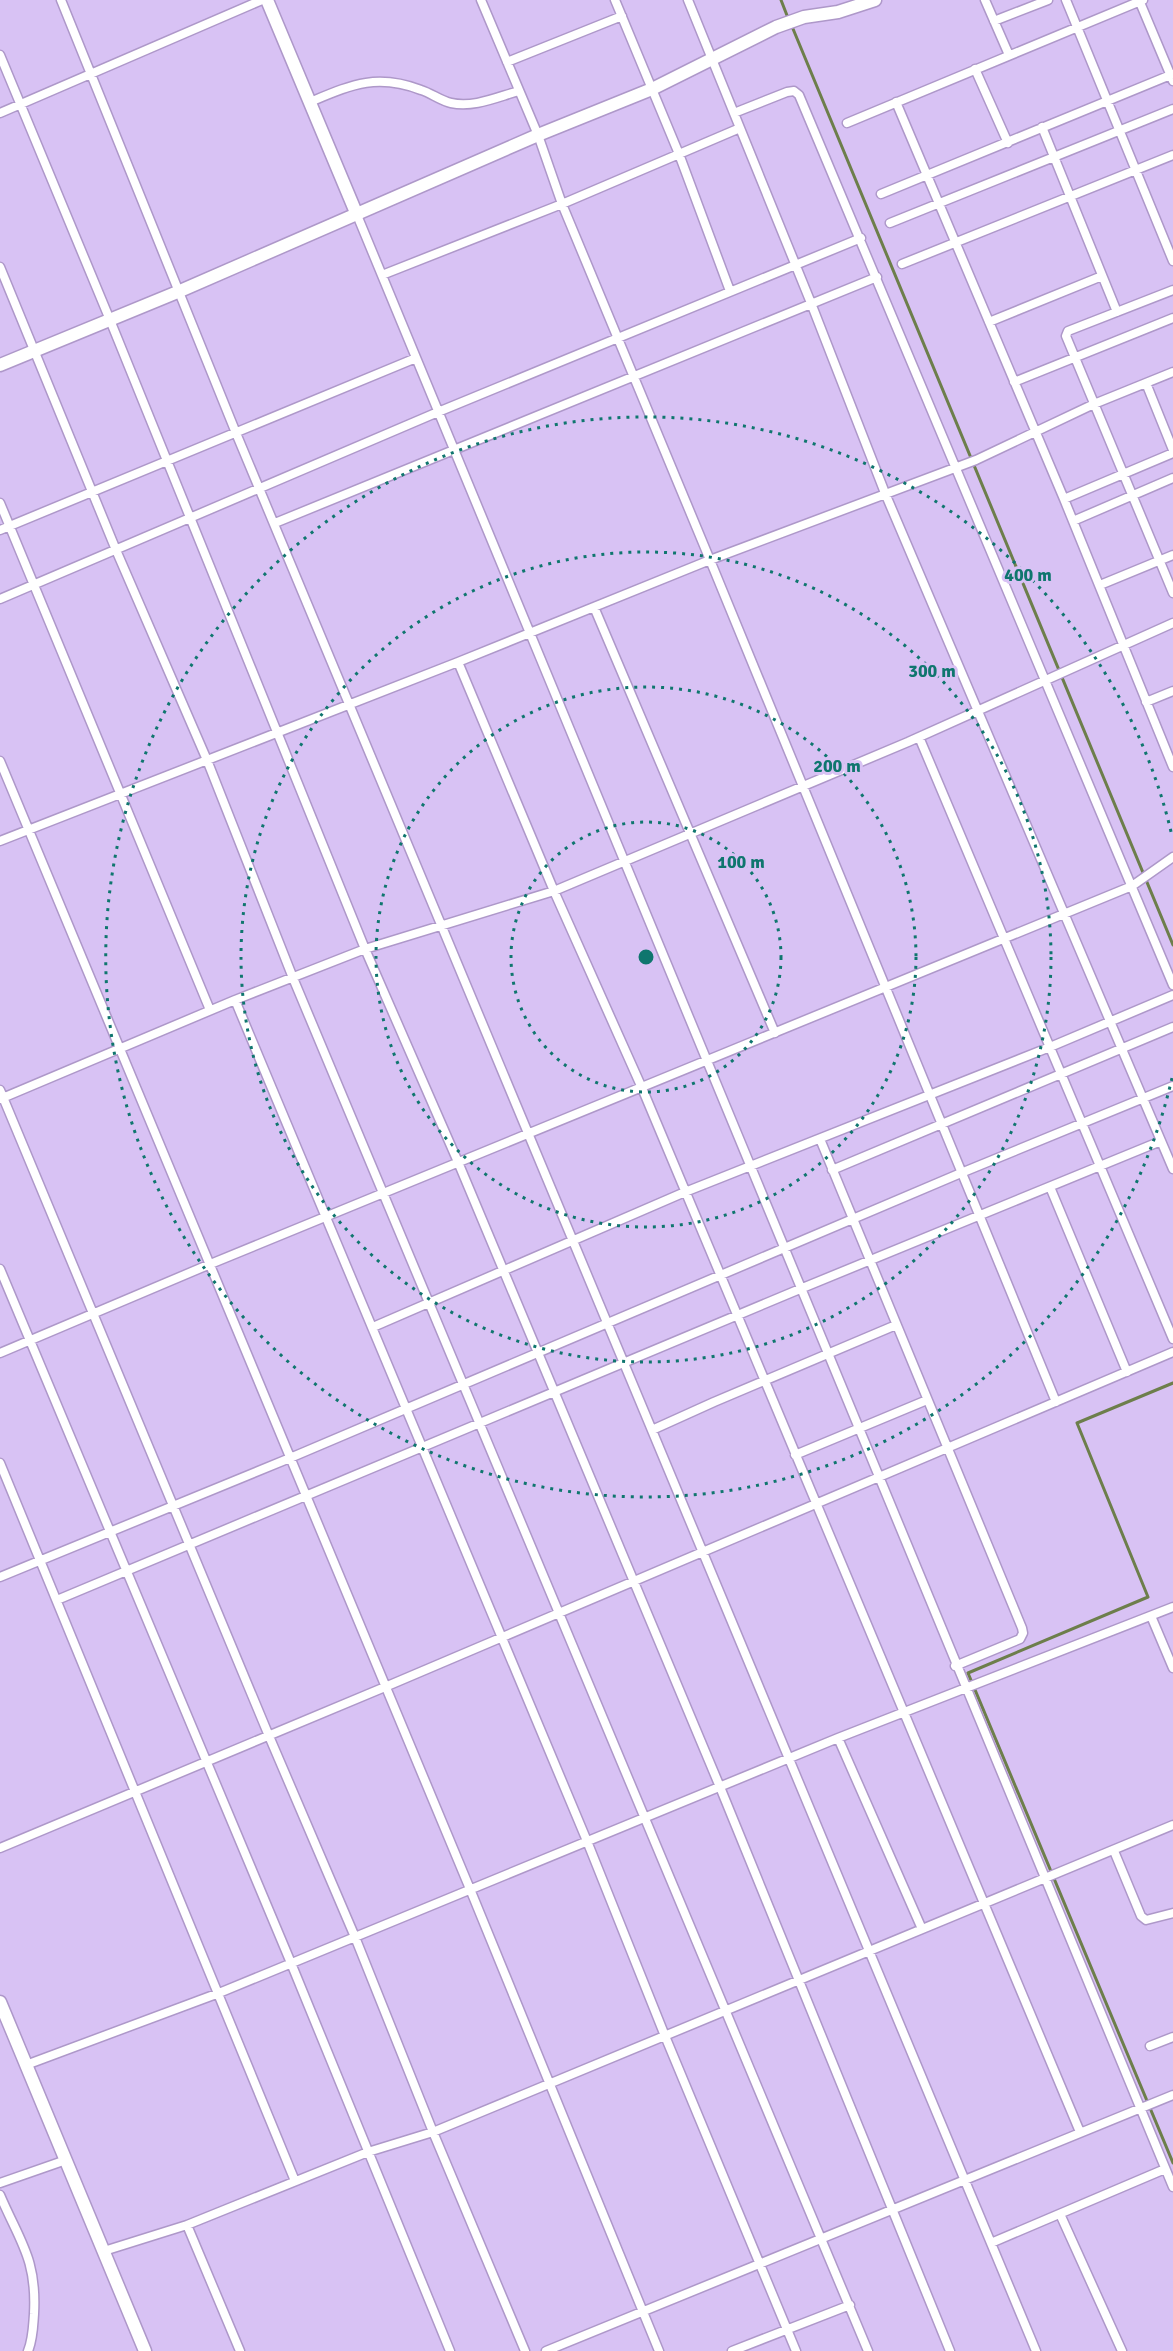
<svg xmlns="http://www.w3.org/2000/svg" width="1173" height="2351" viewBox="0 0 1173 2351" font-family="Signika,sans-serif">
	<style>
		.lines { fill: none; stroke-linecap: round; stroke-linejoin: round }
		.stream { stroke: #6d7e4b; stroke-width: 3 }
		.street-casing { stroke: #ae98c9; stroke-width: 11 }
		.secondary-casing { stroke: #ae98c9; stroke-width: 15 }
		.street { stroke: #fff; stroke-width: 8 }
		.secondary { stroke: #fff; stroke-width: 12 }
		.ring { fill: none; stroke: #0f766e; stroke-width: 3; stroke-dasharray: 3 6 }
		.centre { fill: #0f766e; stroke: #d8c2f4; stroke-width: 3 }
		.ring-label { font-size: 18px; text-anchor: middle; font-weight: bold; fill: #0f766e; stroke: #d8c2f4; stroke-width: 6; stroke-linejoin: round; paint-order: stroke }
	</style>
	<rect width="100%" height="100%" fill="#d8c2f4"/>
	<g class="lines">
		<path class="stream" d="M 781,0 L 788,18
			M 791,24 L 1173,945
			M 1173,1383 L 1077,1423 L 1148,1597 L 968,1673 L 1173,2163"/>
		<g class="street-casing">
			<path id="street" d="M 61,0 L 236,433 L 1036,2351
				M 481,0 L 538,135 L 562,204 L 710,560 L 1056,1402
				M 615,0 L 679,154 L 730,291
				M 688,0 L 811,303 L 885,493 L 1173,1169
				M 985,0 L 1009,55
				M 1066,0 L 1173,261
				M 1139,0 L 1173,81
				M 994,21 L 1048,0
				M 0,55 L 110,320 L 365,949 L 458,1162 L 720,1787 L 950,2351
				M 507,62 L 622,16
				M 975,69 L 1008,143
				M 310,102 C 351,85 376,73 421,90 C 431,93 441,101 451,103 C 474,108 497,97 519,91
				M 896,102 L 1064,499 L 1173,767
				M 0,113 L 262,0
				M 734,113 L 787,92 L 794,91 L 799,95 L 1173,985
				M 847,123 L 1143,0
				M 1042,127 L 1117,312
				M 881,194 L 1173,74
				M 357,215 L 1173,2187
				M 890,223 L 1173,109
				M 902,264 L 1173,155
				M 0,267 L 116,550 L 207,760 L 293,978 L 868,2351
				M 382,275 L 562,204 L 740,128
				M 1173,290 L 1068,331 L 1066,336 L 1173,593
				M 989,322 L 1102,276
				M 1014,382 L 1173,318
				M 1146,383 L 1173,450
				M 1064,499 L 1173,453
				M 0,503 L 210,1010
				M 1073,521 L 1173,478
				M 275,523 L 877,277
				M 0,530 L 416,358
				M 1100,585 L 1173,555
				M 0,599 L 438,412 L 861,238
				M 594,607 L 775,1033
				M 458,662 L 554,891 L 642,1088 L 1080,2132
				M 1146,702 L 1173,691
				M 919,737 L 1173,1339
				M 0,761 L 470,1889 L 659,2351
				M 0,841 L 458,662 L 710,560 L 976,460 L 1094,404 L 1173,372
				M 235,1000 L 587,1841 L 665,2036 L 796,2351
				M 0,1090 L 269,1736 L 355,1937 L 433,2132 L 525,2351
				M 0,1099 L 235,1000 L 365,949 L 554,891 L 908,742 L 1173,623
				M 820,1139 L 1022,1628 L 1023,1633 L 1020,1639 L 955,1666
				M 832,1170 L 1173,1027
				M 1050,1187 L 1127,1372
				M 0,1269 L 291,1963 L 450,2351
				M 373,1327 L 685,1192 L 1050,1047 L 1173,995
				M 0,1353 L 208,1265 L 1132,886 L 1173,857
				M 652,1430 L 714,1402 L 896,1325
				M 795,1455 L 927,1400
				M 0,1463 L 295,2181
				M 0,1577 L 290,1458 L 961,1173 L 1173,1086
				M 57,1600 L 800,1289 L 1161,1141
				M 1151,1616 L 1173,1668
				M 838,1738 L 922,1929
				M 0,1848 L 385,1687 L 1173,1352
				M 1114,1851 L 1141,1916 L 1146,1920 L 1173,1913
				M 1150,2046 L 1173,2037
				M 26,2065 L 219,1993 L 838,1738 L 1173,1607
				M 0,2183 L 66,2160
				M 0,2195 C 20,2242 37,2259 34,2314 C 33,2327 33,2339 28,2351
				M 1060,2214 L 1122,2351
				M 187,2225 L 240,2351
				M 991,2243 L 1165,2169
				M 104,2251 L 187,2225 L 368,2152 L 433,2132 L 1173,1825
				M 546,2351 L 1173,2095
				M 732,2351 L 850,2305"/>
		</g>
		<g class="secondary-casing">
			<path id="secondary" d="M 267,0 L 357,215
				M 0,365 L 180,291 L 538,135 L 652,89 L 776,27 L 804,17 L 838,12 L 875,0
				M 0,2002 L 145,2351"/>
		</g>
		<use href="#street" class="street"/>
		<use href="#secondary" class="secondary"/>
	</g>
	<g class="ring">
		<circle cx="646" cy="957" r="135"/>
		<circle cx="646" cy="957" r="270"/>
		<circle cx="646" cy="957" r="405"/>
		<path d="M1172 1078A540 540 0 1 1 1172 836"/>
	</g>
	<circle cx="646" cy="957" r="9" class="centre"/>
	<g class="ring-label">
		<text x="1028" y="581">400 m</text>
		<text x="932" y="677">300 m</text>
		<text x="837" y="772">200 m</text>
		<text x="741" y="868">100 m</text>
	</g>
</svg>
